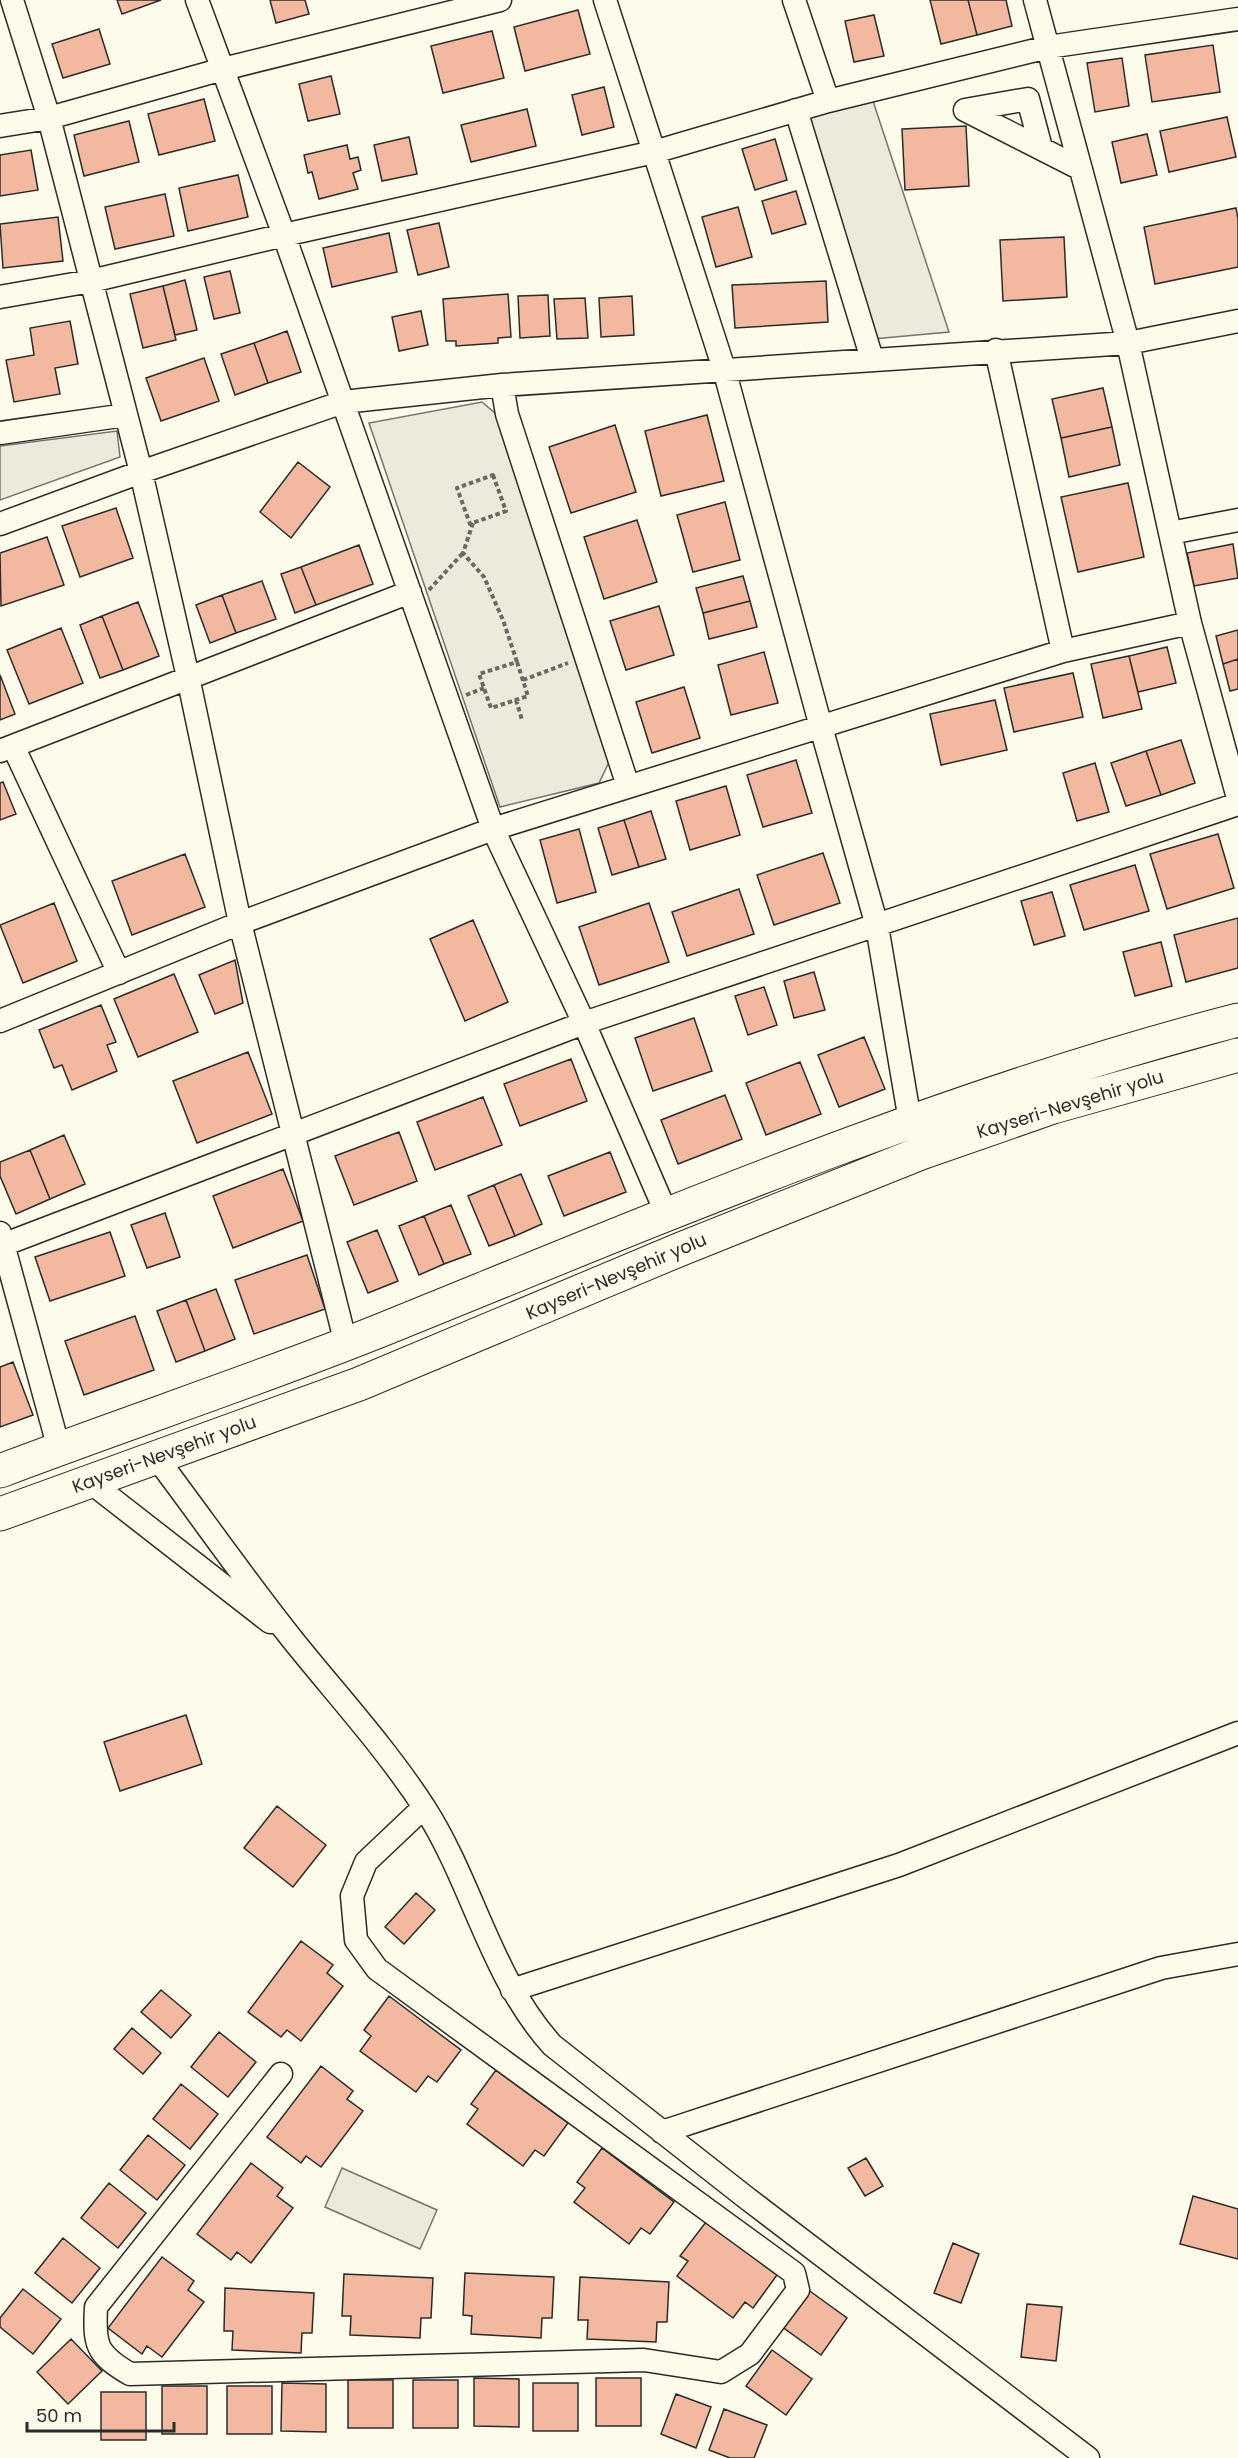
<svg xmlns="http://www.w3.org/2000/svg" width="1238" height="2458" viewBox="0 0 1238 2458" font-family="Poppins,sans-serif">
	<style>
		.green { fill: #ecebdb; stroke: #74746e; stroke-width: 1.5 }
		.building { fill: #f2b8a0; stroke: #2b2b2b; stroke-width: 1.5 }
		.lines { fill: none; stroke-linecap: round; stroke-linejoin: round }
		.minor-casing { stroke: #2b2b2b; stroke-width: 25 }
		.highway-casing { stroke: #2b2b2b; stroke-width: 35 }
		.path { stroke: #6a6964; stroke-width: 4; stroke-dasharray: 4.5 3; stroke-linecap: butt }
		.minor { stroke: #fdfbea; stroke-width: 22 }
		.highway { stroke: #fdfbea; stroke-width: 33 }
		.labels { text-anchor: middle; dominant-baseline: central; stroke-width: 4.5; stroke-linejoin: round; paint-order: stroke }
		.street-label { font-size: 18px; fill: #2b2b2b; stroke: #fdfbea }
	</style>
	<rect width="100%" height="100%" fill="#fdfbea"/>
	<path class="green" d="M 873,101 L 949,332 L 873,339 L 806,118 Z
		M 482,402 L 496,414 L 609,762 L 599,783 L 500,807 L 369,423 Z
		M 117,431 L 120,457 L 0,500 L 0,446 Z
		M 342,2168 L 437,2210 L 420,2249 L 325,2207 Z"/>
	<path class="building" d="M 117,0 L 161,0 L 122,14 Z
		M 270,0 L 305,0 L 309,14 L 276,23 Z
		M 930,0 L 968,0 L 977,35 L 941,44 Z
		M 968,0 L 1006,0 L 1012,26 L 977,35 Z
		M 578,10 L 590,54 L 525,71 L 514,27 Z
		M 874,15 L 884,56 L 854,62 L 845,21 Z
		M 99,29 L 110,64 L 63,78 L 52,44 Z
		M 492,31 L 504,78 L 443,93 L 431,46 Z
		M 1213,45 L 1220,92 L 1152,102 L 1145,55 Z
		M 1122,58 L 1129,106 L 1095,112 L 1087,63 Z
		M 331,76 L 340,114 L 308,121 L 299,84 Z
		M 604,87 L 614,127 L 582,135 L 572,95 Z
		M 204,99 L 215,141 L 159,155 L 148,114 Z
		M 527,109 L 536,146 L 471,162 L 461,125 Z
		M 1227,117 L 1236,157 L 1169,172 L 1160,131 Z
		M 129,121 L 139,162 L 84,176 L 74,135 Z
		M 966,126 L 969,186 L 905,190 L 902,129 Z
		M 1147,134 L 1157,175 L 1121,183 L 1112,142 Z
		M 409,137 L 417,174 L 382,181 L 374,145 Z
		M 775,139 L 787,180 L 755,190 L 742,149 Z
		M 347,145 L 350,159 L 358,157 L 361,170 L 353,173 L 358,189 L 319,199 L 312,172 L 308,173 L 304,155 Z
		M 31,150 L 38,190 L 0,196 L 0,155 Z
		M 238,175 L 248,217 L 188,231 L 179,188 Z
		M 796,191 L 806,224 L 772,234 L 762,201 Z
		M 165,194 L 174,236 L 115,249 L 105,207 Z
		M 738,207 L 752,257 L 716,267 L 702,217 Z
		M 1236,208 L 1238,219 L 1238,267 L 1155,284 L 1144,227 Z
		M 58,217 L 63,261 L 3,268 L 0,224 Z
		M 439,223 L 449,267 L 418,275 L 407,230 Z
		M 389,233 L 397,272 L 332,287 L 323,248 Z
		M 1064,237 L 1067,297 L 1003,301 L 1000,240 Z
		M 230,271 L 240,313 L 214,319 L 204,277 Z
		M 185,280 L 197,330 L 175,335 L 163,286 Z
		M 826,281 L 828,322 L 735,328 L 732,285 Z
		M 163,286 L 176,340 L 143,348 L 130,294 Z
		M 508,294 L 511,337 L 498,338 L 498,343 L 456,346 L 456,341 L 446,341 L 443,299 Z
		M 548,295 L 550,336 L 520,338 L 518,296 Z
		M 632,296 L 634,335 L 601,337 L 599,298 Z
		M 585,298 L 588,338 L 557,339 L 554,299 Z
		M 421,311 L 428,345 L 399,351 L 392,317 Z
		M 70,321 L 78,364 L 55,368 L 60,394 L 14,402 L 6,360 L 34,355 L 30,328 Z
		M 287,331 L 301,372 L 268,383 L 254,343 Z
		M 254,343 L 268,383 L 235,395 L 221,354 Z
		M 204,358 L 219,401 L 161,421 L 146,378 Z
		M 1103,388 L 1112,427 L 1061,438 L 1052,399 Z
		M 707,415 L 724,481 L 661,496 L 645,431 Z
		M 615,425 L 636,492 L 571,513 L 549,447 Z
		M 1112,427 L 1120,465 L 1069,477 L 1061,438 Z
		M 298,462 L 330,487 L 291,538 L 260,512 Z
		M 1128,483 L 1144,557 L 1078,572 L 1061,497 Z
		M 725,502 L 740,560 L 693,572 L 677,515 Z
		M 116,508 L 133,558 L 80,577 L 62,526 Z
		M 637,520 L 657,582 L 604,599 L 584,537 Z
		M 47,537 L 64,585 L 1,606 L 0,553 Z
		M 1233,544 L 1238,578 L 1194,586 L 1187,553 Z
		M 359,545 L 373,584 L 316,605 L 301,567 Z
		M 301,567 L 316,605 L 295,613 L 281,574 Z
		M 743,576 L 750,601 L 703,613 L 696,588 Z
		M 262,581 L 276,619 L 236,633 L 222,595 Z
		M 222,595 L 236,633 L 210,643 L 196,605 Z
		M 750,601 L 757,627 L 709,639 L 703,613 Z
		M 138,602 L 159,656 L 123,670 L 102,616 Z
		M 659,606 L 674,655 L 626,670 L 610,621 Z
		M 102,616 L 123,670 L 100,678 L 80,625 Z
		M 61,628 L 83,683 L 29,704 L 7,650 Z
		M 1238,630 L 1238,659 L 1223,664 L 1216,636 Z
		M 1167,647 L 1176,683 L 1138,692 L 1129,656 Z
		M 764,652 L 778,703 L 731,715 L 718,665 Z
		M 1129,656 L 1142,709 L 1103,718 L 1091,664 Z
		M 1238,659 L 1238,689 L 1230,691 L 1223,664 Z
		M 1073,673 L 1083,717 L 1014,732 L 1004,688 Z
		M 0,675 L 15,714 L 0,720 Z
		M 684,687 L 700,738 L 652,753 L 636,702 Z
		M 995,700 L 1007,750 L 941,765 L 930,714 Z
		M 1181,740 L 1195,783 L 1161,795 L 1146,751 Z
		M 1146,751 L 1161,795 L 1126,806 L 1111,763 Z
		M 796,760 L 812,813 L 763,827 L 747,775 Z
		M 1095,763 L 1109,812 L 1077,821 L 1063,773 Z
		M 3,782 L 16,814 L 0,820 L 0,783 Z
		M 726,786 L 740,835 L 690,850 L 676,801 Z
		M 651,811 L 666,859 L 639,867 L 624,820 Z
		M 624,820 L 639,867 L 612,875 L 598,828 Z
		M 579,829 L 596,892 L 557,903 L 540,840 Z
		M 1218,834 L 1234,888 L 1167,909 L 1150,854 Z
		M 823,853 L 840,903 L 774,925 L 757,875 Z
		M 185,854 L 205,907 L 132,935 L 112,881 Z
		M 1135,865 L 1149,911 L 1084,930 L 1070,885 Z
		M 739,889 L 754,934 L 687,956 L 672,912 Z
		M 1052,892 L 1065,936 L 1034,945 L 1021,901 Z
		M 54,903 L 77,961 L 23,983 L 0,925 Z
		M 649,903 L 669,962 L 599,985 L 579,927 Z
		M 1238,918 L 1238,968 L 1186,982 L 1174,935 Z
		M 473,920 L 508,1002 L 465,1021 L 430,939 Z
		M 1161,942 L 1172,986 L 1135,996 L 1123,952 Z
		M 235,960 L 243,1003 L 215,1014 L 199,975 Z
		M 814,972 L 825,1010 L 794,1018 L 784,981 Z
		M 174,974 L 198,1032 L 138,1057 L 114,999 Z
		M 764,987 L 777,1025 L 748,1035 L 735,996 Z
		M 101,1005 L 116,1042 L 107,1045 L 117,1071 L 72,1090 L 62,1065 L 54,1068 L 39,1030 Z
		M 694,1018 L 712,1071 L 653,1091 L 635,1038 Z
		M 864,1037 L 885,1089 L 839,1107 L 818,1055 Z
		M 248,1052 L 272,1114 L 197,1143 L 173,1081 Z
		M 571,1059 L 587,1101 L 520,1126 L 504,1084 Z
		M 800,1062 L 821,1114 L 766,1135 L 746,1083 Z
		M 725,1095 L 742,1139 L 678,1164 L 661,1120 Z
		M 483,1097 L 502,1145 L 435,1170 L 417,1122 Z
		M 399,1132 L 417,1181 L 354,1205 L 335,1156 Z
		M 64,1135 L 85,1184 L 50,1199 L 30,1150 Z
		M 30,1150 L 50,1199 L 16,1214 L 0,1176 L 0,1162 Z
		M 610,1152 L 626,1192 L 564,1216 L 548,1176 Z
		M 283,1169 L 303,1221 L 233,1248 L 213,1196 Z
		M 521,1174 L 542,1224 L 515,1236 L 494,1185 Z
		M 494,1185 L 515,1236 L 489,1246 L 468,1196 Z
		M 451,1205 L 471,1254 L 444,1264 L 424,1216 Z
		M 165,1213 L 180,1257 L 147,1268 L 131,1225 Z
		M 424,1216 L 444,1264 L 419,1275 L 399,1226 Z
		M 377,1230 L 398,1281 L 368,1293 L 347,1242 Z
		M 110,1232 L 125,1276 L 50,1301 L 35,1257 Z
		M 307,1255 L 325,1309 L 254,1334 L 235,1280 Z
		M 216,1289 L 235,1339 L 205,1351 L 186,1300 Z
		M 186,1300 L 205,1351 L 176,1362 L 157,1311 Z
		M 135,1316 L 154,1370 L 84,1395 L 65,1341 Z
		M 13,1362 L 33,1415 L 0,1427 L 0,1367 Z
		M 186,1715 L 202,1764 L 120,1791 L 104,1742 Z
		M 277,1806 L 326,1845 L 293,1887 L 244,1848 Z
		M 416,1893 L 435,1910 L 404,1944 L 385,1927 Z
		M 301,1941 L 333,1965 L 327,1973 L 343,1986 L 301,2041 L 287,2030 L 281,2037 L 248,2012 Z
		M 161,1990 L 191,2015 L 171,2038 L 141,2012 Z
		M 389,1996 L 461,2050 L 437,2082 L 428,2076 L 416,2092 L 360,2051 L 371,2036 L 364,2030 Z
		M 132,2028 L 161,2053 L 143,2074 L 114,2049 Z
		M 219,2032 L 256,2062 L 228,2097 L 191,2067 Z
		M 321,2066 L 353,2091 L 347,2099 L 363,2111 L 321,2167 L 306,2156 L 301,2163 L 267,2137 Z
		M 496,2070 L 568,2123 L 544,2156 L 535,2150 L 523,2166 L 467,2124 L 478,2109 L 471,2104 Z
		M 181,2084 L 218,2114 L 190,2149 L 153,2119 Z
		M 148,2135 L 185,2165 L 157,2200 L 120,2170 Z
		M 602,2148 L 674,2202 L 650,2234 L 641,2228 L 629,2244 L 574,2202 L 585,2188 L 577,2182 Z
		M 866,2158 L 883,2186 L 865,2196 L 848,2168 Z
		M 251,2163 L 283,2188 L 277,2196 L 293,2208 L 251,2263 L 237,2252 L 231,2260 L 197,2234 Z
		M 109,2183 L 146,2213 L 118,2248 L 81,2218 Z
		M 1193,2196 L 1238,2209 L 1238,2259 L 1180,2244 Z
		M 706,2222 L 777,2275 L 753,2308 L 745,2302 L 733,2318 L 677,2276 L 688,2261 L 680,2256 Z
		M 63,2238 L 100,2268 L 72,2303 L 35,2273 Z
		M 953,2243 L 979,2254 L 961,2303 L 934,2293 Z
		M 162,2257 L 194,2281 L 188,2290 L 204,2302 L 162,2357 L 147,2346 L 142,2354 L 108,2328 Z
		M 465,2273 L 554,2277 L 552,2318 L 542,2318 L 541,2338 L 471,2334 L 472,2316 L 463,2315 Z
		M 344,2274 L 433,2278 L 431,2318 L 421,2318 L 420,2338 L 350,2335 L 351,2316 L 342,2316 Z
		M 580,2277 L 669,2282 L 667,2322 L 657,2322 L 656,2342 L 587,2339 L 588,2320 L 578,2320 Z
		M 225,2288 L 314,2293 L 312,2333 L 302,2333 L 301,2353 L 232,2350 L 233,2331 L 224,2331 Z
		M 23,2289 L 61,2319 L 33,2354 L 0,2327 L 0,2318 Z
		M 807,2289 L 847,2318 L 821,2355 L 781,2326 Z
		M 1027,2304 L 1062,2307 L 1056,2361 L 1021,2357 Z
		M 71,2339 L 102,2371 L 68,2404 L 37,2372 Z
		M 772,2350 L 812,2379 L 786,2415 L 746,2386 Z
		M 474,2378 L 519,2379 L 519,2427 L 474,2426 Z
		M 596,2378 L 641,2378 L 641,2426 L 596,2426 Z
		M 348,2380 L 393,2380 L 393,2428 L 348,2428 Z
		M 413,2380 L 458,2380 L 458,2428 L 413,2428 Z
		M 282,2383 L 326,2384 L 326,2432 L 281,2431 Z
		M 533,2383 L 578,2383 L 578,2431 L 533,2431 Z
		M 162,2386 L 207,2386 L 207,2434 L 162,2434 Z
		M 227,2386 L 272,2386 L 272,2434 L 227,2434 Z
		M 101,2392 L 146,2392 L 146,2440 L 101,2440 Z
		M 676,2394 L 711,2407 L 696,2448 L 661,2434 Z
		M 724,2409 L 767,2425 L 754,2458 L 730,2458 L 709,2450 Z"/>
	<g class="lines">
		<g class="minor-casing">
			<path id="minor" d="M 12,0 L 49,118 L 141,472 L 188,677 L 240,923 L 346,1344
				M 197,0 L 284,235 L 493,829 L 584,1023 L 667,1215
				M 605,0 L 724,369 L 821,727 L 877,926 L 910,1121
				M 794,0 L 828,101
				M 1035,0 L 1128,343 L 1190,623 L 1238,798
				M 796,110 L 872,359
				M 0,126 L 49,118 L 223,69 L 500,0
				M 1041,148 L 1028,99 L 965,110 L 1081,169
				M 0,297 L 91,281 L 284,235 L 654,152 L 828,101 L 1048,47 L 1238,19
				M 996,350 L 1063,651
				M 502,385 L 507,414 L 628,786
				M 0,433 L 126,415
				M 0,524 L 141,472 L 343,402 L 502,385 L 1128,343 L 1238,321
				M 1170,533 L 1238,520
				M 13,746 L 119,973
				M 0,751 L 410,592
				M 0,1021 L 240,923 L 493,829 L 1063,651 L 1190,623
				M 0,1233 L 59,1449
				M 0,1246 L 584,1023 L 1238,804
				M 156,1457 C 202,1518 245,1580 292,1639 C 336,1694 385,1747 424,1807 C 473,1883 490,1976 552,2045 L 744,2196 L 1088,2458
				M 89,1481 L 270,1622
				M 512,1990 L 899,1865 L 1238,1733
				M 281,2074 L 96,2307 C 94,2345 96,2354 130,2374 L 644,2360 L 721,2372 L 750,2354 L 798,2290 L 794,2273 L 377,1969 L 356,1940 L 352,1896 L 366,1862 L 424,1807
				M 662,2132 L 1161,1968 L 1238,1954"/>
		</g>
		<g class="highway-casing">
			<path id="highway" d="M 0,1471 C 126,1423 254,1381 379,1331 C 661,1217 943,1096 1238,1020
				M 0,1514 L 359,1384 L 681,1249 L 921,1153 L 1053,1107 L 1238,1055"/>
		</g>
		<path class="path" d="M 493,475 L 506,511 L 470,524 L 457,488 Z
			M 473,523 L 463,553 L 484,577 L 503,620 L 517,662
			M 429,590 L 463,553
			M 517,662 L 528,696 L 491,708 L 479,674 Z
			M 523,680 L 568,663
			M 466,695 L 484,688
			M 516,700 L 522,720"/>
		<use href="#minor" class="minor"/>
		<use href="#highway" class="highway"/>
	</g>
	<g class="labels">
		<g class="street-label">
			<text transform="translate(1070 1104) rotate(-17)">Kayseri-Nevşehir yolu</text>
			<text transform="translate(616 1276) rotate(-23)">Kayseri-Nevşehir yolu</text>
			<text transform="translate(164 1454) rotate(-20)">Kayseri-Nevşehir yolu</text>
		</g>
	</g>
	<path d="M27 2422v9h147v-9" fill="none" stroke="#2b2b2b" stroke-width="3"/>
	<text x="36" y="2422" font-size="18" fill="#2b2b2b" stroke="#fdfbea" stroke-width="4.5" paint-order="stroke">50 m</text>
</svg>
